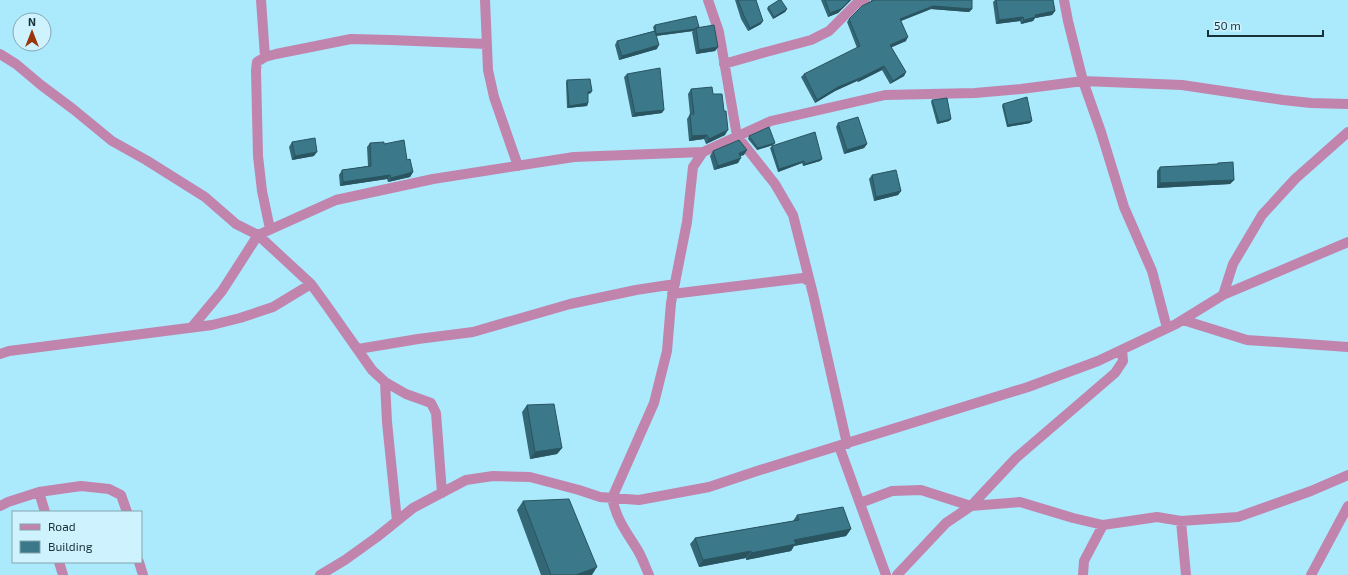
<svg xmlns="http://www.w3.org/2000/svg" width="1348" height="575" viewBox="0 0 1348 575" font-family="'Exo 2',sans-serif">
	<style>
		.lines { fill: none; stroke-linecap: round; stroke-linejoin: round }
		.minor { stroke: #c184ad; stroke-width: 10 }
		.wall { fill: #336776 }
		.shaded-wall { fill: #295460 }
		.building { fill: #3b7889; stroke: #295460 }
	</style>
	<rect width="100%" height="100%" fill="#abe9fd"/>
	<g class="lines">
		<path class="minor" d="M 261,0 L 265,57
			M 485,0 L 488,70 L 494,97 L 518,166
			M 708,0 L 719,32 L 737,136 L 775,184 L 793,215 L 813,294 L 847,444
			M 1064,0 L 1068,21 L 1083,81 L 1101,132 L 1124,207 L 1152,271 L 1167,328
			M 0,54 L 16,64 L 41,85 L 73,109 L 112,141 L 146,160 L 205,197 L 236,224 L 258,235 L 311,284 L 327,306 L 372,370 L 385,382 L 406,394 L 431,403 L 436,413 L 442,493
			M 724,64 L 766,52 L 811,40 L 829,31 L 856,4 L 865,0
			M 270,229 L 262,191 L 258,156 L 256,70 L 257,62 L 265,57 L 276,54 L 351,39 L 391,40 L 487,44
			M 672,294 L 803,278 L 810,282
			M 1223,295 L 1233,264 L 1262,215 L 1295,179 L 1348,132
			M 1183,320 L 1247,340 L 1348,347
			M 192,327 L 222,291 L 258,235 L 336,200 L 433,179 L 574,157 L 703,152 L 771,121 L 885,95 L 975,93 L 1021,89 L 1083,81 L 1182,85 L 1283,100 L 1311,103 L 1348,104
			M 358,349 L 418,339 L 473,332 L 570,304 L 636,290 L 675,284
			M 0,354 L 9,351 L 212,325 L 240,318 L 273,307 L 311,284
			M 385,382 L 387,422 L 397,521
			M 839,446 L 886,575
			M 39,492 L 45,512
			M 860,503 L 892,491 L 921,490 L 971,506 L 1020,502 L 1073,518 L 1103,525 L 1157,517 L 1181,521 L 1238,517 L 1311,491 L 1348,475
			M 0,506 L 8,502 L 39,492 L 81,486 L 109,489 L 121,495 L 127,512
			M 1181,521 L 1186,575
			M 59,562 L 63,575
			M 139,562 L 143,575
			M 320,575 L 345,560 L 377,537 L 413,508 L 466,480 L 493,476 L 530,477 L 579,490 L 600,497 L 639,500 L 709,487 L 757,471 L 1028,387 L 1098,361 L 1176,324 L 1223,295 L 1348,242
			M 649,575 C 645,566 642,557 637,549 C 625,530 617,520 612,498 L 654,403 L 667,351 L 671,303 L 687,222 L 693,167 L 703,152
			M 897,575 L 946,523 L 971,506 L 1016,458 L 1115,373 L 1123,361 L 1122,350
			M 1083,575 L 1084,561 L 1103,525
			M 1311,575 L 1348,506"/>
	</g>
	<path class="wall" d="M 735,0 L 756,0 L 761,24 L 748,31 L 741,19 Z
		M 821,0 L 851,0 L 838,13 L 828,17 Z
		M 871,0 L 972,0 L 972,9 L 969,12 L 931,9 L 901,21 L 906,41 L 891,47 L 906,72 L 904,76 L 890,84 L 882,70 L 858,82 L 857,81 L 835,91 L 815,103 L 801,77 L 804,74 L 857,48 L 847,22 L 849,19 L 871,1 Z
		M 995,0 L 1053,0 L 1055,11 L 1052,15 L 1035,18 L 1033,21 L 1021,24 L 1020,21 L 996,24 L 993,2 Z
		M 768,7 L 787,9 L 785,12 L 773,19 L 767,9 Z
		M 655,25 L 699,27 L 718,47 L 715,51 L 696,54 L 692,32 L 693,31 L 656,36 L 657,49 L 619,60 L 615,45 L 617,41 L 654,31 L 653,27 Z
		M 627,74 L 662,113 L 632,117 L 624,77 Z
		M 567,80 L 591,93 L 588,94 L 588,103 L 587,106 L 567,108 L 566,82 Z
		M 691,89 L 713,94 L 725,135 L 706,144 L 704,139 L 689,141 L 687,119 L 690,114 L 688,94 Z
		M 932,100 L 951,119 L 949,121 L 937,124 L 931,102 Z
		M 1003,104 L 1030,123 L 1007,127 L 1002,106 Z
		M 838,123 L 867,144 L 864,148 L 844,154 L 836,127 Z
		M 749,136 L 775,143 L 773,145 L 757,150 L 748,139 Z
		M 292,142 L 314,156 L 292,160 L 289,147 Z
		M 370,143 L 384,144 L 407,160 L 413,172 L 410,177 L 388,182 L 387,179 L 340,186 L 339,175 L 342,170 L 368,166 L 367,147 Z
		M 772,146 L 822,159 L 820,161 L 803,166 L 802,163 L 778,172 L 770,148 Z
		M 713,151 L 744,155 L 740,156 L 738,163 L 714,170 L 710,156 Z
		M 1218,163 L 1234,180 L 1230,184 L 1157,188 L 1157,171 L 1160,167 L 1217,164 Z
		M 872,175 L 901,191 L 898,195 L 874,201 L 869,179 Z
		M 527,405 L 562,448 L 557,454 L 530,459 L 522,412 Z
		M 523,501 L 592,575 L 541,575 L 517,510 Z
		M 797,515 L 851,529 L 846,536 L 794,546 L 791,551 L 746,560 L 746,558 L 699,567 L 690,544 L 695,538 L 793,521 Z"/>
	<path class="shaded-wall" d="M 850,0 L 851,0 L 838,13 L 828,17 L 830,13 Z
		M 933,6 L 972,9 L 969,12 L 931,9 L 898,22 L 900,19 Z
		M 787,9 L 785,12 L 773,19 L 774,17 Z
		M 1055,11 L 1052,15 L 1035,18 L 1033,21 L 1021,24 L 1024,20 L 1035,15 Z
		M 1023,17 L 1020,21 L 996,24 L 999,20 Z
		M 763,21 L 761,24 L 748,31 L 750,28 Z
		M 695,29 L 693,31 L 655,36 L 656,34 Z
		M 908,37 L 906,41 L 888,49 L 890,45 Z
		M 659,45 L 657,49 L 619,60 L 622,56 Z
		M 718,47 L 715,51 L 696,54 L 699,50 Z
		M 884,66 L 882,70 L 858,82 L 860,78 Z
		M 906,72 L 904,76 L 890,84 L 893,81 Z
		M 860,78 L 857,81 L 835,91 L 815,103 L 817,100 L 838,87 Z
		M 592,91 L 591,93 L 586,94 L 588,92 Z
		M 588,103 L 587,106 L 567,108 L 569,106 Z
		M 664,110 L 662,113 L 632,117 L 635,113 Z
		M 951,119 L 949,121 L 937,124 L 939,122 Z
		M 1032,121 L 1030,123 L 1007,127 L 1008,125 Z
		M 728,130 L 725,135 L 706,144 L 709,139 Z
		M 707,135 L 704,139 L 689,141 L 692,136 Z
		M 775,143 L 773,145 L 757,150 L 758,148 Z
		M 867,144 L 864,148 L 844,154 L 847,150 Z
		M 747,150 L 744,155 L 736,157 L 739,153 Z
		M 317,152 L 314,156 L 292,160 L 295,156 Z
		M 741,158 L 738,163 L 714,170 L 718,166 Z
		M 822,159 L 820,161 L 803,166 L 805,164 Z
		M 804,161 L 802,163 L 778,172 L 779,169 Z
		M 413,172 L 410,177 L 388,182 L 391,178 Z
		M 390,175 L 387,179 L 340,186 L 343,182 Z
		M 1234,180 L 1230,184 L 1157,188 L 1160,183 Z
		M 901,191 L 898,195 L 874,201 L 876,197 Z
		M 562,448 L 557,454 L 530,459 L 535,452 Z
		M 851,529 L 846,536 L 794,546 L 791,551 L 746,560 L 751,553 L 794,540 Z
		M 751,551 L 746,558 L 699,567 L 703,560 Z
		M 597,567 L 592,575 L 576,575 Z"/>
	<path class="building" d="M 738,0 L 756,0 L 763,21 L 750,28 L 744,16 Z
		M 779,0 L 781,0 L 787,9 L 774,17 L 768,7 Z
		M 825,0 L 850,0 L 841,9 L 830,13 Z
		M 873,0 L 972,0 L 972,9 L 933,6 L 900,19 L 908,37 L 890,45 L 906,72 L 893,81 L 884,66 L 860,78 L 838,87 L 817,100 L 804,74 L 860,46 L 849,19 L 862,6 L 872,1 Z
		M 996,0 L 1053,0 L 1055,11 L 1035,15 L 1036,17 L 1024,20 L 1023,17 L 999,20 Z
		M 696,16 L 699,27 L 696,28 L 695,29 L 656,34 L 655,25 Z
		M 714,25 L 718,47 L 699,50 L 696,28 Z
		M 655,31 L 659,45 L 622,56 L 617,41 Z
		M 660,68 L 664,110 L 635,113 L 627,74 Z
		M 590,79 L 592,91 L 588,92 L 588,103 L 569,106 L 567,80 Z
		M 712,87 L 713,94 L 722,94 L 724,111 L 726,111 L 728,130 L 709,139 L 707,135 L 692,136 L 690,114 L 694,114 L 691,89 Z
		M 1027,97 L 1032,121 L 1008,125 L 1003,104 Z
		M 947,98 L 951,119 L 939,122 L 932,100 Z
		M 858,117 L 867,144 L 847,150 L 838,123 Z
		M 769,127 L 775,143 L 758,148 L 749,136 Z
		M 815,132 L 822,159 L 805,164 L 804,161 L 779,169 L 772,146 Z
		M 315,138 L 317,152 L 295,156 L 292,142 Z
		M 404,140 L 407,160 L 410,159 L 413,172 L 391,178 L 390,175 L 343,182 L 342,170 L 371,166 L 370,143 L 384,142 L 384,144 Z
		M 739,140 L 747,150 L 739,153 L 741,158 L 718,166 L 713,151 Z
		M 1233,162 L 1234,180 L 1160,183 L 1160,167 L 1218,164 L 1218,163 Z
		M 896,170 L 901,191 L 876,197 L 872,175 Z
		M 554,404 L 562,448 L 535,452 L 527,405 Z
		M 569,499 L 597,567 L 576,575 L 551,575 L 523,501 Z
		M 843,507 L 851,529 L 794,540 L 796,544 L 751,553 L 751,551 L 703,560 L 695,538 L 799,520 L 797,515 Z"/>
	<rect x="12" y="511" width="130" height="52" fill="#cef2fe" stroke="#85a5af"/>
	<rect x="20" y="524" width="20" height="6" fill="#c184ad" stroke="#85a5af"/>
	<text x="48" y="531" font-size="12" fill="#183139">Road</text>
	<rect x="20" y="541" width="20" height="12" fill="#3b7889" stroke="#85a5af"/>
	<text x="48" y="551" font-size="12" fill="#183139">Building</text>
	<g transform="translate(32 32)"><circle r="19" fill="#cef2fe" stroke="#85a5af"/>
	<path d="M0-3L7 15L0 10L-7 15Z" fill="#9a3409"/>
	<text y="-6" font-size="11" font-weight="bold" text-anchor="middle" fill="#183139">N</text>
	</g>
	<path d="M1208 30v6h115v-6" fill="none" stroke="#183139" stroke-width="2"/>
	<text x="1214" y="30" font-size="12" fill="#183139" stroke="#cef2fe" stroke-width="3" paint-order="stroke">50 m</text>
</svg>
